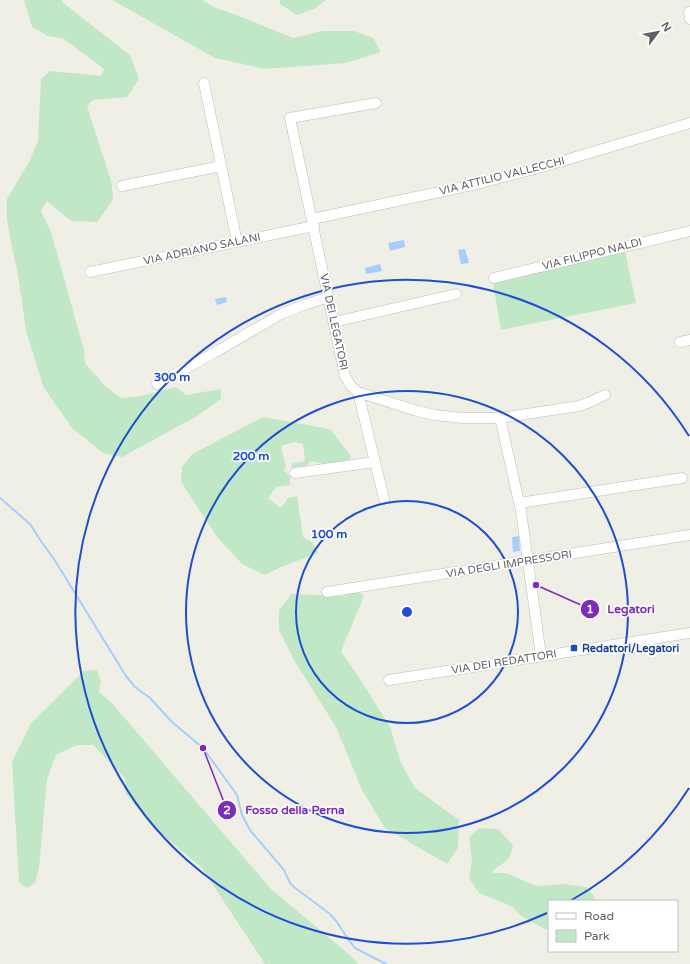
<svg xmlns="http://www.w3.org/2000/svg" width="690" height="964" viewBox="0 0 690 964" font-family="'Varela Round',sans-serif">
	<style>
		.green { fill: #c1e8c6 }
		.water { fill: #a6cdff }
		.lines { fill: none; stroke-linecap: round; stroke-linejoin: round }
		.stream { stroke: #a6cdff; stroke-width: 2 }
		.minor-casing { stroke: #babcc1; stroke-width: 11 }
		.minor { stroke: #fff; stroke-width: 10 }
		.ring { fill: none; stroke: #1d4ed8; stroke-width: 2 }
		.transit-dot { fill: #1a4fb4; stroke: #fff; stroke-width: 1.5 }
		.labels { text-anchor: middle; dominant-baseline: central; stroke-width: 3.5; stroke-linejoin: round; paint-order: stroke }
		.street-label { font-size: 11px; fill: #5d6066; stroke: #fff }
		.transit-label { font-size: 11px; font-weight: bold; fill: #164399; stroke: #fff; text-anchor: start }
		.centre { fill: #1d4ed8; stroke: #fff; stroke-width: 2 }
		.ring-label { font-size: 12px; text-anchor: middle; font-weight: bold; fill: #1d4ed8; stroke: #fff; stroke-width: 3.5; stroke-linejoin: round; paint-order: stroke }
		.leader { fill: none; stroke: #7b2cbf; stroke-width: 1.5 }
		.callout-dot { fill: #7b2cbf; stroke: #fff; stroke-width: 1.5 }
		.mark-label { font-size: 12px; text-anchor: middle; font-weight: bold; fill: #fff }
		.callout-label { font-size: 12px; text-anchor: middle; font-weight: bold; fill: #7b2cbf; stroke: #fff; stroke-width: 3.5; stroke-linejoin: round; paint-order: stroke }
	</style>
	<rect width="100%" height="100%" fill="#f0efe5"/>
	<path class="green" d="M 24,0 L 62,0 L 62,2 L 130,55 L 139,79 L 127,97 L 93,100 L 87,106 L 112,184 L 113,200 L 97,222 L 71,221 L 47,201 L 41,211 L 51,232 L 84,350 L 85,363 L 105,386 L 121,398 L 141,396 L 176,387 L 186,395 L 221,389 L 221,399 L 197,416 L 122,457 L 103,453 L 72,428 L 44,388 L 26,331 L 18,274 L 11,243 L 7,219 L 7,199 L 29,162 L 38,141 L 41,79 L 50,71 L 101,76 L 104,69 L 64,39 L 48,36 L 32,27 Z
		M 112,0 L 202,0 L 214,7 L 239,16 L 293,38 L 322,31 L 354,31 L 373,38 L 381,52 L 346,63 L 265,69 L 215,58 Z
		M 280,0 L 326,0 L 314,9 L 297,15 L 280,4 Z
		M 625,251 L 636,303 L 501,330 L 493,283 Z
		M 263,417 L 319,427 L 331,430 L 351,456 L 349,464 L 318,463 L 311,461 L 305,467 L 293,470 L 291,464 L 305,461 L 304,452 L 303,444 L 294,442 L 281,446 L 286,466 L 284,470 L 290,476 L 290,485 L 276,487 L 268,498 L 281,508 L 288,498 L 297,496 L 303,537 L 312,542 L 318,553 L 281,567 L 265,575 L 242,564 L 217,537 L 181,482 L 182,467 L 192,454 Z
		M 358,592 L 364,596 L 341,651 L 360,679 L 390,727 L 401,763 L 415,788 L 459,820 L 458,848 L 447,864 L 385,828 L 362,790 L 336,727 L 294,660 L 279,630 L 279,610 L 292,594 L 314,595 L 343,596 Z
		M 97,670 L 101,681 L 99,692 L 111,702 L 271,889 L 351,956 L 358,964 L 265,964 L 201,867 L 151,825 L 126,794 L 125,778 L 93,745 L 77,745 L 56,755 L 47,779 L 39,868 L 35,883 L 26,888 L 19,882 L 12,762 L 31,723 L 84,671 Z
		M 479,828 L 498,829 L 513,845 C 510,862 505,861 492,871 L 494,873 L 506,873 L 536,886 L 563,884 L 586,887 L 594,896 L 595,901 L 549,901 L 549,929 L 545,929 L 521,916 L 513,907 L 479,893 L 469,878 L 472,860 L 469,837 Z"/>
	<path class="water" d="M 404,240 L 405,247 L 390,251 L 388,243 Z
		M 465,249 L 469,263 L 461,264 L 458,250 Z
		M 380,264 L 382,271 L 366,274 L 365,268 Z
		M 226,297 L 227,302 L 217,305 L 215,299 Z
		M 519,536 L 520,551 L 513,552 L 512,537 Z"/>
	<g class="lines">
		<path class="stream" d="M 0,498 L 30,524 L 43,544 L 54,559 L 126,676 L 135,687 L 150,698 L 172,722 L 203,748 L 237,795 L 242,815 L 250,830 L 284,870 L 290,883 L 294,887 L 330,914 L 337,922 L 348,939 L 355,948 L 386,964"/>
		<g class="minor-casing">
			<path id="minor" d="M 689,12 L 690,19
				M 204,83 L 237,242
				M 376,103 L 290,118 L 345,376 L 351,386 L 358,392 L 417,411 L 435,415 L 462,418 L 500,418 L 521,511 L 541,656
				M 122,186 L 221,166
				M 312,219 L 477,184 L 542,167 L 690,123
				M 90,272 L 314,226
				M 494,278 L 690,231
				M 334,322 L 456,294
				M 680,342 L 690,340
				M 157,384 L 219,350 L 281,314 L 304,305 L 329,297
				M 358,392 L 384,499
				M 500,418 L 579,406 L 590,402 L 605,395
				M 295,473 L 375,462
				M 519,503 L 682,478
				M 327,592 L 690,535
				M 389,680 L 690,633"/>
		</g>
		<use href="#minor" class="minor"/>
	</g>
	<g class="ring">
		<circle cx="407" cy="612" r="111"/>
		<circle cx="407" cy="612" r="221"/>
		<path d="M689 788A332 332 0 0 1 570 901M547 913A332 332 0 1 1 689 436"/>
	</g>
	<rect class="transit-dot" x="570" y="644" width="8" height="8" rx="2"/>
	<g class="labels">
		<g class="street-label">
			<text transform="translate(502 176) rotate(-14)">VIA ATTILIO VALLECCHI</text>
			<text transform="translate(202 249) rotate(-12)">VIA ADRIANO SALANI</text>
			<text transform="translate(592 254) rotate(-14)">VIA FILIPPO NALDI</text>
			<text transform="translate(334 322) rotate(78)">VIA DEI LEGATORI</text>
			<text transform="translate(509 564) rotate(-9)">VIA DEGLI IMPRESSORI</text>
			<text transform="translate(504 662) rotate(-9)">VIA DEI REDATTORI</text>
		</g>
		<g class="transit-label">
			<text x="582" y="648">Redattori/Legatori</text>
		</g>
	</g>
	<circle cx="407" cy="612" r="6" class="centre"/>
	<g class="ring-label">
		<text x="172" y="381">300 m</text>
		<text x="251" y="460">200 m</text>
		<text x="329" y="538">100 m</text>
	</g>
	<path class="leader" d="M536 585L590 609M203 748L227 810"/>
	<g class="callout-dot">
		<circle cx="536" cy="585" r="4"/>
		<circle cx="203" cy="748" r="4"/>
		<circle cx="590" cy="609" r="10"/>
		<circle cx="227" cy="810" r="10"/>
	</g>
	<g class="mark-label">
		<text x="590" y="613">1</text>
		<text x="227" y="814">2</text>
	</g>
	<g class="callout-label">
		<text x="631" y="613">Legatori</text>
		<text x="295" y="814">Fosso della Perna</text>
	</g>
	<rect x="548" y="900" width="130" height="52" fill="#ffffff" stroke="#bebfc2"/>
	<rect x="556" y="913" width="20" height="6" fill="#ffffff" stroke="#bebfc2"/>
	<text x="584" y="920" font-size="12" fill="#5d6066">Road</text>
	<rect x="556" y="930" width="20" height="12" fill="#c1e8c6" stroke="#bebfc2"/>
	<text x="584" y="940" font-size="12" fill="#5d6066">Park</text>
	<g transform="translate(658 32) rotate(58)" stroke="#ffffff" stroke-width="3" paint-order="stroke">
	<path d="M0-3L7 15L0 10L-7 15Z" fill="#5d6066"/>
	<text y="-6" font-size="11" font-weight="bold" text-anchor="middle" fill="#5d6066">N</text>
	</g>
</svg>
